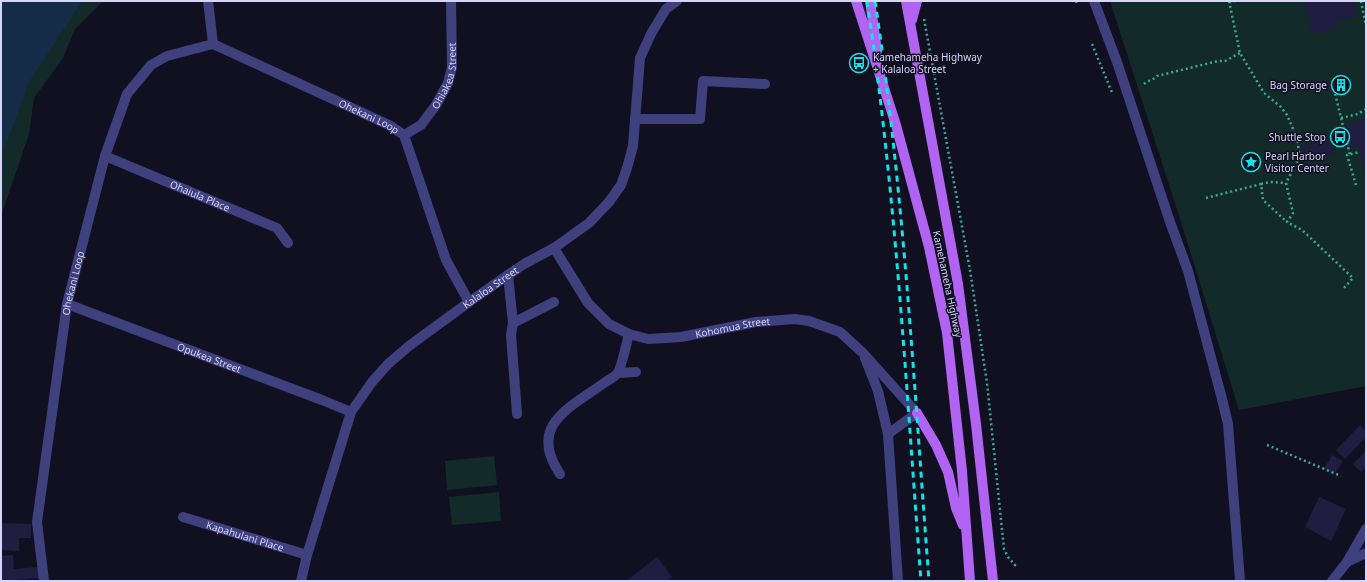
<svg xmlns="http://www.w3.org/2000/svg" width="1367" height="582" viewBox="0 0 1367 582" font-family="'Noto Sans',sans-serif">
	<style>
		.green { fill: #132b28 }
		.water { fill: #142c47 }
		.pier { fill: #111021 }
		.building { fill: #211d41 }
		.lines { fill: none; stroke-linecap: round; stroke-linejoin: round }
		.path { stroke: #39aa9a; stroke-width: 2.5; stroke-dasharray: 2 3; stroke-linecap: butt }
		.minor { stroke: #3e417d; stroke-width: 10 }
		.major { stroke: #b164f2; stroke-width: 10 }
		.rail { stroke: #13e4e8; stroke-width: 3; stroke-dasharray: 6 5; stroke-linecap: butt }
		.labels { text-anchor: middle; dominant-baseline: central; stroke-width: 3; stroke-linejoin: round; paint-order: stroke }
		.poi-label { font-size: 10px; fill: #d5d4fb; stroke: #111021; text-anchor: start }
		.street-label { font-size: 10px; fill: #d5d4fb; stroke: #111021 }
	</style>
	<rect width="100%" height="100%" fill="#111021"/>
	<path class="green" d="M 53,1 L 103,1 L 75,29 L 63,58 L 34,98 L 29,134 L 1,216 L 1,105 Z
		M 1110,1 L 1366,1 L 1366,386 L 1239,410 L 1183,228 Z
		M 494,456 L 497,485 L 447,490 L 445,461 Z
		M 499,492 L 501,521 L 452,525 L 449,497 Z"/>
	<path class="water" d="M 1,1 L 82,1 L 29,82 L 1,158 Z"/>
	<path class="pier" d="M 1366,528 L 1366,567 L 1354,581 L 1350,581 L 1355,550 Z"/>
	<path class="building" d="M 1304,1 L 1353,1 L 1357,17 L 1337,21 L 1338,28 L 1312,34 Z
		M 1352,79 L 1353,85 L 1329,90 L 1328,84 Z
		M 1366,119 L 1366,172 L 1365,172 L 1359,146 L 1351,148 L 1345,124 Z
		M 1330,140 L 1334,155 L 1303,162 L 1300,147 Z
		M 1360,425 L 1364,430 L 1366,428 L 1366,437 L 1345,459 L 1336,450 Z
		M 1366,451 L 1366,467 L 1361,472 L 1353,464 Z
		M 1332,455 L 1343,461 L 1334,475 L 1324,469 Z
		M 1319,497 L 1346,509 L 1331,541 L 1305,527 Z
		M 1,523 L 31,524 L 31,538 L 19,538 L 19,551 L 1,550 Z
		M 13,555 L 14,569 L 38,567 L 39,578 L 1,581 L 1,556 Z
		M 657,557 L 672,577 L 666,581 L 626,581 Z"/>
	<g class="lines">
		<path class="path" d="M 1076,1 L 1077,4
			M 1229,1 L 1240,53 L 1264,93 L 1281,107 L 1287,115 L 1297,138 L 1299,152 L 1297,162 L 1286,183 L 1293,213 L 1287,222 L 1302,230 L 1353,278 L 1343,289
			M 1361,1 L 1366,26
			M 1229,2 L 1235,1
			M 924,19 L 970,270 L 987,383 L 1004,549 L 1008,557 L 1015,565 L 1013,567
			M 1092,44 L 1113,95
			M 1144,84 C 1148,80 1154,80 1157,76 L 1218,61 L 1225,61 L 1240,53
			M 1334,89 L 1350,155
			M 1341,118 L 1358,114 L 1366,109
			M 1261,184 L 1270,182 L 1286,183
			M 1356,185 L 1347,155 L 1360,152
			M 1206,198 L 1261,184 L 1263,200 L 1287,222
			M 1267,445 L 1341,476"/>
		<g class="minor">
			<path d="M 1094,1 L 1117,62 L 1170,222 L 1188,271 L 1222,399 L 1228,424 L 1240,581"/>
			<path id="s1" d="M 213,44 L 389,125 L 404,135 L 446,260 L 469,302"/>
			<path d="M 635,119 L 700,119 L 703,81 L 765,84"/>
			<path id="s2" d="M 404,135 L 421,125 L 436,105 L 448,83 L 452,67 L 451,1"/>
			<path id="s3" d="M 105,156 L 277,228 L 288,243"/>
			<path id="s4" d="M 554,248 L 588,303 L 609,324 L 629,334 L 648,339 L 681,337 L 756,322 L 795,319 L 809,321 L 840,332 L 863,353 L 917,413 L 888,434"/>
			<path d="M 508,275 L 513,323 L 554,302"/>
			<path id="s5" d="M 67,304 L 322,400 L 351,412"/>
			<path d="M 513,323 L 511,335 L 517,414"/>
			<path d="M 865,358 L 878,391 L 888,434 L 898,581"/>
			<path d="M 618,373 L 636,372"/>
			<path d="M 560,474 C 527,425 570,408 604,383 C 608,380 613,378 617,374 C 621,370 627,341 629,334"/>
			<path id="s6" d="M 183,517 L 307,555"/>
			<path d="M 1347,562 L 1366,553"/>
			<path id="s7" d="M 44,581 L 37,522 L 67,304 L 105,156 L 127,94 L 151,65 L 167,56 L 213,44 L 208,1"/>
			<path id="s8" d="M 301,581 L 307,555 L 351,412 L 372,382 L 388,364 L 409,346 L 469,302 L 524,264 L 554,248 L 589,223 L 609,202 L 621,185 L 627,168 L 633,146 L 640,58 L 652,32 L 666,9 L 677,1"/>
			<path d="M 1332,581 L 1347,562 L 1366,529"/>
		</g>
		<path class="major" d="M 856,1 L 896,125 L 929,247 L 947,333 L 962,471 L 970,581
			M 870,1 L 877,51
			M 906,1 L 958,284 L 976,424 L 993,581
			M 912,20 L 917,1
			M 917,413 L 936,445 L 948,472 L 956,508 L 963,525"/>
		<path class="rail" d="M 867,1 C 896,193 906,387 921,581
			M 875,1 C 904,193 914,387 929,581"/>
	</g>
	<defs>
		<g id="bus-ring" transform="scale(1)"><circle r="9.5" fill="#111021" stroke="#13e4e8" stroke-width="1.5"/><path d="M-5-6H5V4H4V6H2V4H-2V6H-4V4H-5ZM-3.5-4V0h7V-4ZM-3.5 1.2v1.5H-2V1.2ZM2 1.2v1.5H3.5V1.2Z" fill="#13e4e8"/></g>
		<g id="building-ring" transform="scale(1)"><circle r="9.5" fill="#111021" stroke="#13e4e8" stroke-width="1.5"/><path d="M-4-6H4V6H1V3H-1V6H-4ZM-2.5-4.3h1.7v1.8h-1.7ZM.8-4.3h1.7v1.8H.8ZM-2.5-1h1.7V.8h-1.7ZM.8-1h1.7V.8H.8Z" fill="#13e4e8"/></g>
		<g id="sight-ring" transform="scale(1)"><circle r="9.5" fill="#111021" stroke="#13e4e8" stroke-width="1.5"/><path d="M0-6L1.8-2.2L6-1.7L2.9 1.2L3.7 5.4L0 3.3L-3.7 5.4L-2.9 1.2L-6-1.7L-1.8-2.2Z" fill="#13e4e8"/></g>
	</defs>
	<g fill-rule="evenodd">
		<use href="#bus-ring" x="859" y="63"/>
		<use href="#building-ring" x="1341" y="85"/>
		<use href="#bus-ring" x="1340" y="137"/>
		<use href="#sight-ring" x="1251" y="162"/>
	</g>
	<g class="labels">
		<g class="poi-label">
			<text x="873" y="57">Kamehameha Highway<tspan x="873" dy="12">+ Kalaloa Street</tspan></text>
			<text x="1327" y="85" text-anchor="end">Bag Storage</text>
			<text x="1326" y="137" text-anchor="end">Shuttle Stop</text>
			<text x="1265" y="156">Pearl Harbor<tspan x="1265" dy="12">Visitor Center</tspan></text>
		</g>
		<g class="street-label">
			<text stroke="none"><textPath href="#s2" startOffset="76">Ohiakea Street</textPath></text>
			<text stroke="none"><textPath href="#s1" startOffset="172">Ohekani Loop</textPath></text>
			<text stroke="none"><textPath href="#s3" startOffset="103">Ohaiula Place</textPath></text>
			<text stroke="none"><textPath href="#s7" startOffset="301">Ohekani Loop</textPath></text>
			<text transform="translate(948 284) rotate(78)">Kamehameha Highway</text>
			<text stroke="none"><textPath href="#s8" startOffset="365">Kalaloa Street</textPath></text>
			<text stroke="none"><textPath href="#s4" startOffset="222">Kohomua Street</textPath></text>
			<text stroke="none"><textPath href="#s5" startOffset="152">Opukea Street</textPath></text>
			<text stroke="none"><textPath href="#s6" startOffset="65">Kapahulani Place</textPath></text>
		</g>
	</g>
	<rect width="1367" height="582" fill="none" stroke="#d5d4fb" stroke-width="4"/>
</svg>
